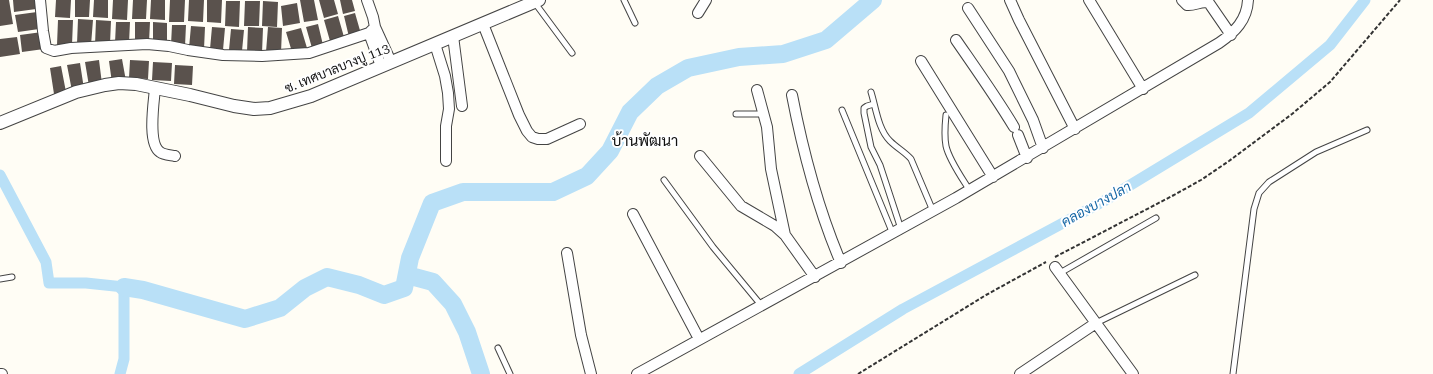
<svg xmlns="http://www.w3.org/2000/svg" width="1433" height="374" viewBox="0 0 1433 374" font-family="'Roboto Serif',Sarabun,serif">
	<style>
		.lines { fill: none; stroke-linecap: round; stroke-linejoin: round }
		.canal { stroke: #b9e0f7; stroke-width: 11 }
		.river { stroke: #b9e0f7; stroke-width: 18 }
		.building { fill: #5a524d }
		.service-casing { stroke: #444; stroke-width: 7 }
		.minor-casing { stroke: #444; stroke-width: 12 }
		.tertiary-casing { stroke: #444; stroke-width: 14 }
		.path { stroke: #333; stroke-width: 2; stroke-dasharray: 4 2; stroke-linecap: butt }
		.service { stroke: #fff; stroke-width: 5 }
		.minor { stroke: #fff; stroke-width: 10 }
		.tertiary { stroke: #fff; stroke-width: 12 }
		.labels { text-anchor: middle; dominant-baseline: central; stroke-width: 4; stroke-linejoin: round; paint-order: stroke }
		.street-label { font-size: 13px; fill: #111; stroke: #fff }
		.water-label { font-size: 14px; font-style: italic; fill: #1768a6; stroke: #fff }
		.quarter-label { font-size: 15px; fill: #111; stroke: #fff }
	</style>
	<rect width="100%" height="100%" fill="#fffdf5"/>
	<g class="lines">
		<path class="canal" d="M 0,175 L 46,262 L 49,283 L 86,283 L 124,287 L 124,359 L 120,374
			M 799,374 L 903,309 L 1104,201 L 1249,113 L 1330,45 L 1365,0"/>
		<path class="river" d="M 407,275 L 433,282 L 453,304 L 467,332 L 481,374
			M 124,287 L 143,290 L 245,319 L 280,308 L 305,288 L 327,277 L 359,285 L 384,295 L 404,288 L 410,258 L 432,203 L 463,192 L 553,192 L 587,176 L 610,151 L 630,112 L 657,86 L 688,68 L 739,57 L 783,54 L 826,40 L 873,0"/>
	</g>
	<path class="building" d="M 0,0 L 9,0 L 13,24 L 0,26 Z
		M 13,0 L 35,0 L 36,9 L 14,12 Z
		M 56,0 L 71,0 L 70,18 L 55,17 Z
		M 75,0 L 90,0 L 89,17 L 75,17 Z
		M 94,0 L 108,0 L 108,18 L 93,17 Z
		M 113,0 L 128,0 L 127,20 L 112,19 Z
		M 133,0 L 147,0 L 146,19 L 132,19 Z
		M 151,0 L 165,0 L 165,20 L 150,19 Z
		M 170,0 L 185,0 L 184,22 L 169,22 Z
		M 189,0 L 204,0 L 203,22 L 188,21 Z
		M 207,0 L 222,0 L 221,23 L 207,22 Z
		M 300,0 L 314,0 L 318,20 L 304,22 Z
		M 319,0 L 334,0 L 338,14 L 324,18 Z
		M 340,0 L 352,0 L 355,11 L 343,14 Z
		M 226,1 L 240,1 L 239,27 L 225,26 Z
		M 245,1 L 260,1 L 259,26 L 244,26 Z
		M 263,1 L 278,2 L 277,27 L 262,26 Z
		M 297,3 L 300,23 L 283,26 L 281,6 Z
		M 37,12 L 39,29 L 18,32 L 15,15 Z
		M 355,13 L 361,34 L 349,37 L 344,16 Z
		M 338,16 L 344,37 L 330,41 L 324,20 Z
		M 78,19 L 93,20 L 91,45 L 77,44 Z
		M 58,20 L 73,20 L 72,45 L 57,45 Z
		M 96,20 L 111,21 L 110,44 L 95,45 Z
		M 116,22 L 130,22 L 129,43 L 115,43 Z
		M 135,22 L 150,22 L 149,42 L 135,42 Z
		M 153,22 L 167,23 L 167,43 L 153,42 Z
		M 318,24 L 323,45 L 312,48 L 306,27 Z
		M 172,25 L 186,25 L 185,46 L 171,45 Z
		M 191,26 L 205,27 L 204,49 L 189,48 Z
		M 212,27 L 225,28 L 223,50 L 210,49 Z
		M 248,27 L 263,28 L 262,53 L 247,52 Z
		M 268,27 L 282,28 L 281,53 L 266,52 Z
		M 301,28 L 307,48 L 292,52 L 286,32 Z
		M 231,29 L 244,30 L 242,51 L 229,50 Z
		M 42,32 L 44,49 L 22,52 L 20,35 Z
		M 17,37 L 20,54 L 0,57 L 0,39 Z
		M 122,59 L 126,81 L 112,83 L 109,61 Z
		M 99,60 L 102,84 L 89,86 L 85,62 Z
		M 130,60 L 149,61 L 148,79 L 129,78 Z
		M 153,62 L 172,63 L 171,81 L 152,80 Z
		M 80,63 L 84,89 L 72,91 L 67,65 Z
		M 175,65 L 193,66 L 192,85 L 174,84 Z
		M 61,66 L 66,92 L 54,94 L 50,68 Z"/>
	<g class="lines">
		<g class="service-casing">
			<path id="service" d="M 624,0 L 635,23
				M 535,3 L 572,53
				M 871,92 C 876,108 878,129 890,141 C 897,148 905,152 911,159 L 933,211
				M 874,104 L 867,106 L 864,108 L 864,113 L 871,147 L 880,165 L 901,229
				M 842,110 L 893,234
				M 736,114 L 763,114
				M 946,115 C 945,125 944,136 946,146 C 949,160 962,178 970,191
				M 664,180 L 713,247 L 761,305
				M 1060,273 L 1156,218
				M 0,279 L 12,277
				M 1096,323 L 1195,275
				M 498,348 L 510,374
				M 1233,374 L 1254,209 L 1259,193 L 1269,182 L 1316,152 L 1367,130"/>
		</g>
		<g class="minor-casing">
			<path id="minor" d="M 40,0 L 43,31 L 46,48 L 54,51 L 71,48 L 147,44 L 169,46 L 188,50 L 223,55 L 262,56 L 309,53 L 369,33 L 375,27 L 373,17 L 367,0
				M 1010,0 L 1019,20 L 1075,129
				M 1089,0 L 1143,89
				M 1182,0 L 1187,5 C 1195,6 1202,0 1209,3 L 1231,35
				M 968,8 L 1009,71 L 1033,120 L 1043,148
				M 698,13 L 706,0
				M 483,24 L 519,115 L 527,131 L 532,137 L 538,139 L 547,139 L 580,124
				M 375,27 L 391,62
				M 369,33 L 381,66
				M 453,36 L 462,106
				M 956,40 C 976,69 996,97 1014,127
				M 435,44 L 445,76 L 448,93 L 449,109 L 446,126 L 446,161
				M 921,61 L 993,177
				M 155,88 C 154,102 147,143 160,152 C 164,155 170,155 175,156
				M 757,90 L 767,127 L 771,169 L 785,235
				M 792,95 C 803,152 818,209 841,263
				M 1018,135 L 1027,158
				M 700,156 L 741,206 L 775,226 L 785,235 L 815,277
				M 633,214 L 699,339
				M 567,253 L 581,335 L 591,374
				M 1055,267 L 1133,374
				M 0,374 L 2,374
				M 637,374 L 956,198 L 1219,43 C 1235,32 1247,20 1248,0
				M 1020,374 L 1096,323"/>
		</g>
		<g class="tertiary-casing">
			<path id="tertiary" d="M 0,123 L 76,92 L 105,85 L 119,83 L 136,84 L 190,95 L 234,106 L 254,109 L 270,108 L 311,96 L 539,0"/>
		</g>
		<path class="path" d="M 1055,257 L 1174,195 L 1201,180 L 1229,161 L 1292,114 L 1330,82 L 1400,0
			M 858,374 L 986,295 L 1046,262"/>
		<use href="#service" class="service"/>
		<use href="#minor" class="minor"/>
		<use href="#tertiary" class="tertiary"/>
	</g>
	<g class="labels">
		<g class="street-label">
			<text transform="translate(337 68) rotate(-22)">ซ. เทศบาลบางปู 113</text>
		</g>
		<g class="water-label">
			<text transform="translate(1096 204) rotate(-29)">คลองบางปลา</text>
		</g>
		<g class="quarter-label">
			<text x="645" y="141">บ้านพัฒนา</text>
		</g>
	</g>
</svg>
